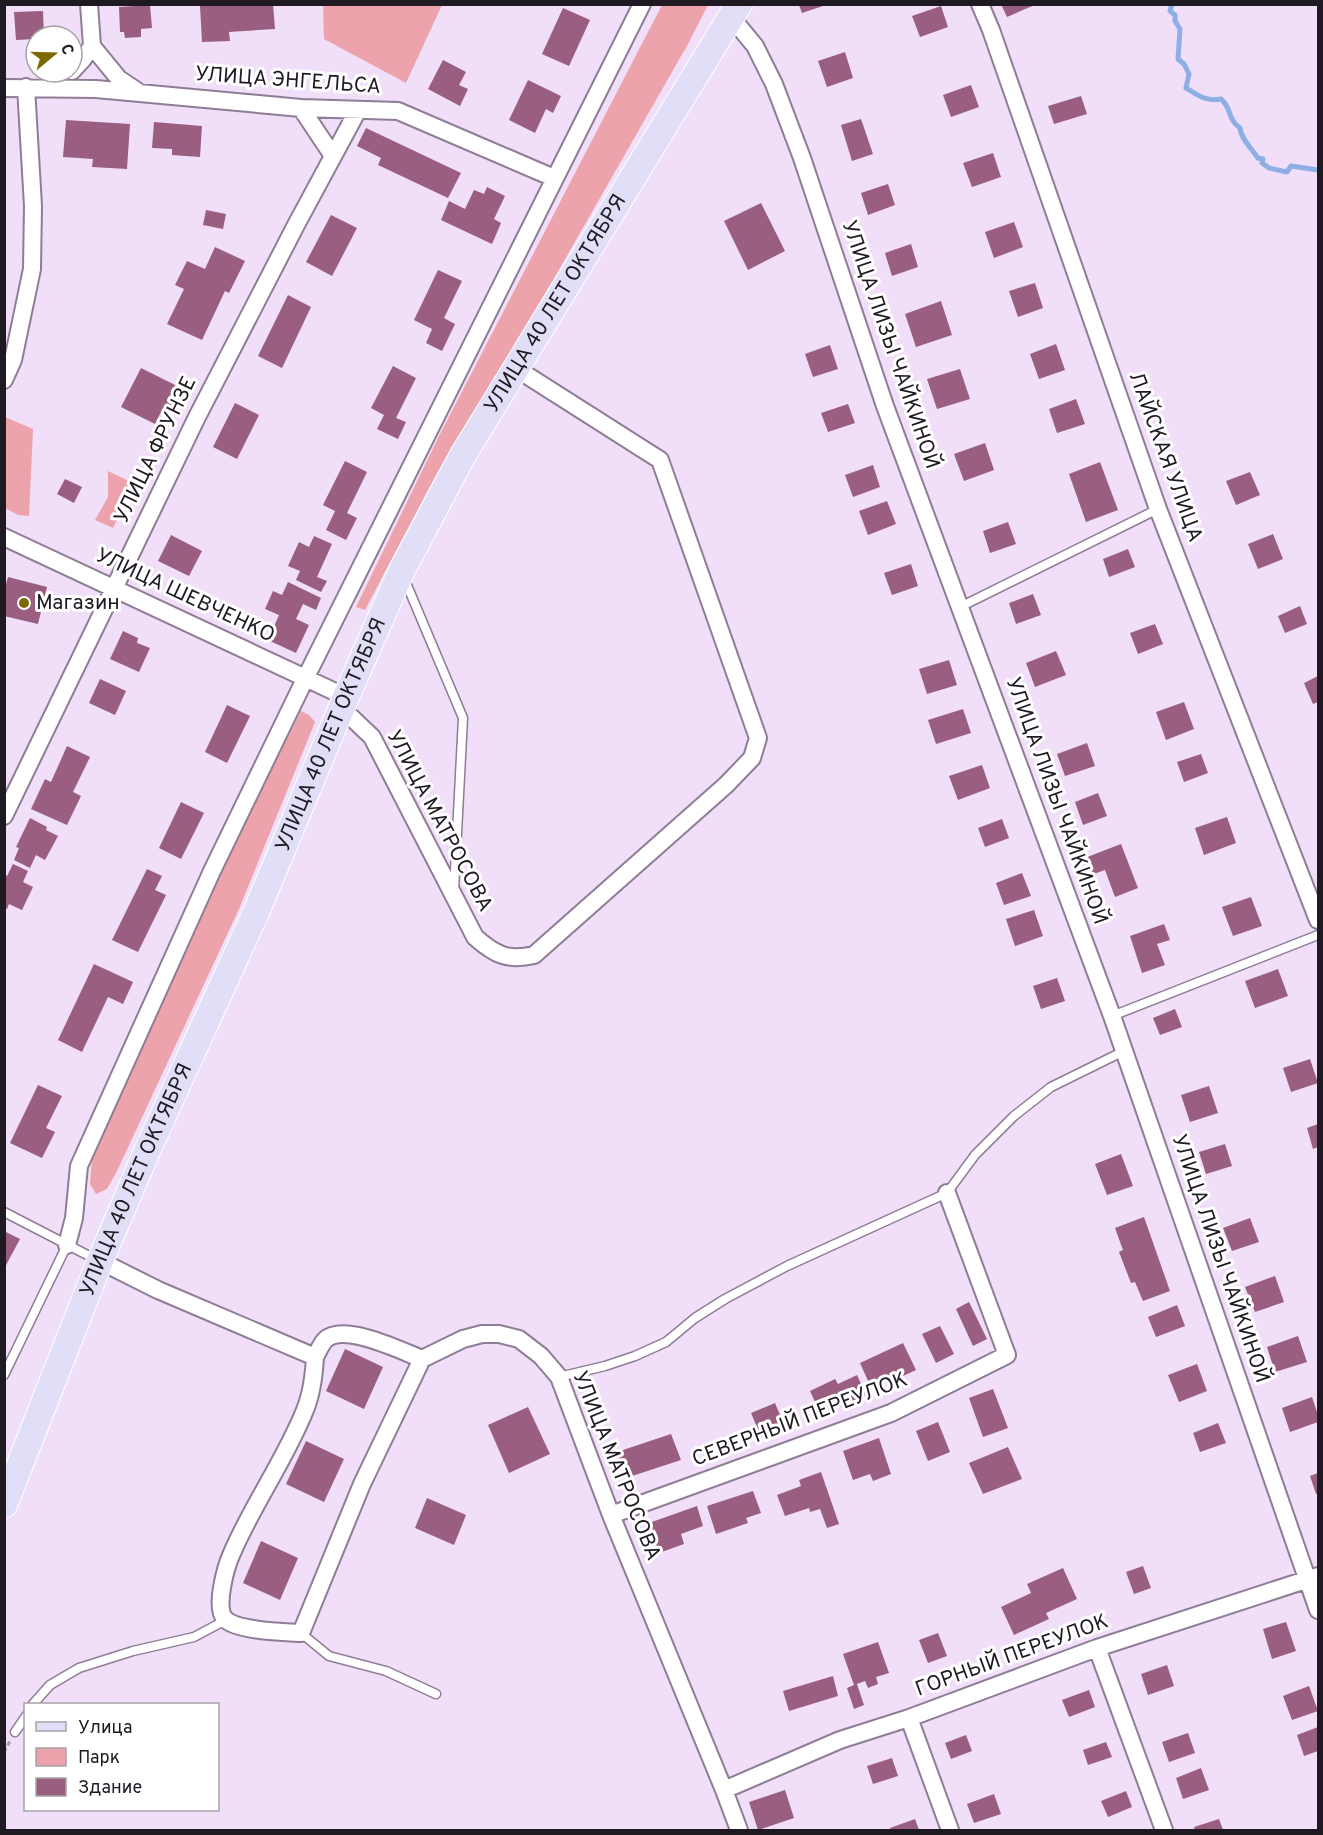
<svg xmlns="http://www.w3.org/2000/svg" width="1323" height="1835" viewBox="0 0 1323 1835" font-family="Overpass,sans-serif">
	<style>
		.green { fill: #eda3ab }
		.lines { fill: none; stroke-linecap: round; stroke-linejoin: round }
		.stream { stroke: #8eaee6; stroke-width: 5 }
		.building { fill: #995e80 }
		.service-casing { stroke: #8e7d95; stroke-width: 11 }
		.minor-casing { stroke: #8e7d95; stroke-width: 20 }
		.primary-casing { stroke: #fff; stroke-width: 28 }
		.path { stroke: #aa9bb0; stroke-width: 3; stroke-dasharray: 4.5 3; stroke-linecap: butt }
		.service { stroke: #fff; stroke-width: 8 }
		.minor { stroke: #fff; stroke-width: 16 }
		.primary { stroke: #e1dff7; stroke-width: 26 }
		.poi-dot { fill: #7e6900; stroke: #fff; stroke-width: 2 }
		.labels { text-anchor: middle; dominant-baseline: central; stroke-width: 6; stroke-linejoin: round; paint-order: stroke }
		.street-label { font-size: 21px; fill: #1f1922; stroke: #fff }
		.poi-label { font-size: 21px; fill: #1f1922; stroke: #fff; text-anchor: start }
	</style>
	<rect width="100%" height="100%" fill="#f1def9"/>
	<path class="green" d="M 323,5 L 323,4 L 442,5 L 406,83 L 324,39 Z
		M 662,5 L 708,5 L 688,44 L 556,275 L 437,473 L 365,610 L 356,607 L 439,436 Z
		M 5,417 L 33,429 L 29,516 L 18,515 L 5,508 Z
		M 108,471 L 135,484 L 113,528 L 95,520 L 108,497 Z
		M 301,711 L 309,715 L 315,722 L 239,909 L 117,1171 L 107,1189 L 96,1194 L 90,1184 L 92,1158 L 228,856 Z"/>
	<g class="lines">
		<path class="stream" d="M 1172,4 L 1170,11 L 1175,15 L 1175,21 L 1180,29 L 1178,59 L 1184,64 L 1189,74 L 1186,88 C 1198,95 1206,102 1221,99 C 1232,108 1227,119 1240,128 C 1241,139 1252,149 1258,158 L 1263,159 L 1262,163 L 1269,168 L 1287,172 L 1291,166 L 1318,170"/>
	</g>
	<path class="building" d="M 225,4 L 273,4 L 275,29 L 229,32 L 230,41 L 202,42 L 200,6 Z
		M 1001,4 L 1037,4 L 1007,17 Z
		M 150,5 L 152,28 L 141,29 L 141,37 L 125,38 L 124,32 L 120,32 L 119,7 Z
		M 799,5 L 826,5 L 802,13 Z
		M 941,6 L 948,27 L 920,37 L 912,16 Z
		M 563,8 L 590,20 L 569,66 L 542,54 Z
		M 43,11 L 44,36 L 36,36 L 36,39 L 16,40 L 14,12 Z
		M 845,52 L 853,78 L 827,87 L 818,61 Z
		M 443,60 L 466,72 L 459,85 L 468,89 L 460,106 L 428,89 Z
		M 528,80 L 561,96 L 553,113 L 546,109 L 535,133 L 509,120 Z
		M 971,85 L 979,107 L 951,117 L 943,95 Z
		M 1081,96 L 1087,114 L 1054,124 L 1048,106 Z
		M 861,119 L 873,154 L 852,161 L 841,125 Z
		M 66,120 L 130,124 L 127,169 L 92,167 L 93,159 L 63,157 Z
		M 154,122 L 202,126 L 200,157 L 172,155 L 172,149 L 152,148 Z
		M 366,128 L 461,173 L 448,198 L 378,165 L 381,158 L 357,146 Z
		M 993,153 L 1001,177 L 972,187 L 963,163 Z
		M 888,184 L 895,205 L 868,215 L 861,193 Z
		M 487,187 L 505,196 L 494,219 L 501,223 L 492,244 L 441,220 L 449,201 L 465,209 L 474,190 L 484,194 Z
		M 761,203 L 785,251 L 748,270 L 724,221 Z
		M 206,210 L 226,214 L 223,229 L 203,225 Z
		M 331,215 L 357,228 L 332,276 L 306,262 Z
		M 1014,222 L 1023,247 L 994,258 L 985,232 Z
		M 911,244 L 918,267 L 892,276 L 885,253 Z
		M 215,247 L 245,261 L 229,293 L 225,291 L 202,340 L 167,324 L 184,289 L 175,285 L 187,261 L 205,269 Z
		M 438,270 L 462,281 L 444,318 L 455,324 L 442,351 L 426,343 L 432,329 L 414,320 Z
		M 1035,283 L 1043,308 L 1018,317 L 1009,291 Z
		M 288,295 L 311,307 L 282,368 L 258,356 Z
		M 941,301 L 952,335 L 916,347 L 905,314 Z
		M 1056,344 L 1065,370 L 1039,379 L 1030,354 Z
		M 830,345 L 838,369 L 813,377 L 805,354 Z
		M 393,366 L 416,378 L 396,418 L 406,422 L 398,439 L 377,429 L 384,415 L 371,408 Z
		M 141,368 L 177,386 L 170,401 L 176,404 L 169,417 L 161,412 L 155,424 L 121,407 Z
		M 960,369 L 970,399 L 937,409 L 927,379 Z
		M 1076,399 L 1085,424 L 1057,433 L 1049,409 Z
		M 235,403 L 259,415 L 237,459 L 213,447 Z
		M 848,404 L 855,423 L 828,432 L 821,413 Z
		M 985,443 L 994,470 L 964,481 L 954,454 Z
		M 345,461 L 367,472 L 347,513 L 357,518 L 346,540 L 326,530 L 335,511 L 323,505 Z
		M 1100,462 L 1118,510 L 1086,522 L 1069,474 Z
		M 873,465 L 880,487 L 853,497 L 845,475 Z
		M 1250,472 L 1260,495 L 1236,505 L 1226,481 Z
		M 65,479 L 82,487 L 74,503 L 57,494 Z
		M 887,501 L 896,524 L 868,535 L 859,511 Z
		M 1008,522 L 1016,544 L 990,553 L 983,531 Z
		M 1273,534 L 1283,559 L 1258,569 L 1248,544 Z
		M 171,535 L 202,551 L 189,576 L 158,561 Z
		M 314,536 L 332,544 L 317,577 L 327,581 L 321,592 L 296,580 L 300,571 L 288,566 L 299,542 L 309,547 Z
		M 1128,549 L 1135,567 L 1109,577 L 1103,559 Z
		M 911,564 L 918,586 L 892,595 L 884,573 Z
		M 8,577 L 47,587 L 38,624 L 4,616 L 4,591 Z
		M 288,582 L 321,598 L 316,610 L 303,604 L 296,619 L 309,625 L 296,653 L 268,640 L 279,615 L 265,609 L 273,591 L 282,595 Z
		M 1033,594 L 1041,615 L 1016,624 L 1009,603 Z
		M 1300,606 L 1307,624 L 1285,633 L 1278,616 Z
		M 1155,624 L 1163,644 L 1138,654 L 1130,633 Z
		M 123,631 L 138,638 L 137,643 L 150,648 L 139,672 L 110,659 Z
		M 1056,651 L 1066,675 L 1035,687 L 1026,663 Z
		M 949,660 L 957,685 L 927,694 L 919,669 Z
		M 1318,676 L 1318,702 L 1313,704 L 1304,683 Z
		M 100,679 L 126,691 L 115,715 L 89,703 Z
		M 1184,702 L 1194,729 L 1166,740 L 1156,712 Z
		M 227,705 L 250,716 L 227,763 L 205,752 Z
		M 963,709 L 971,733 L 936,744 L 928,720 Z
		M 1087,743 L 1095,766 L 1065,776 L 1057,754 Z
		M 67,746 L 90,757 L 73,792 L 81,796 L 67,825 L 31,809 L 45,779 L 51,782 Z
		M 1201,754 L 1208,773 L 1184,782 L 1177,762 Z
		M 982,765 L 990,788 L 958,800 L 949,776 Z
		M 1098,793 L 1107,816 L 1083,825 L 1075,802 Z
		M 181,802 L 204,813 L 181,859 L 159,848 Z
		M 1227,817 L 1236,843 L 1204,855 L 1195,828 Z
		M 30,818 L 47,827 L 46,830 L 58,836 L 45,860 L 36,855 L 30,868 L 14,860 L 19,848 L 16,847 Z
		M 1002,819 L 1009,838 L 985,847 L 978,828 Z
		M 1121,844 L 1138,888 L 1115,897 L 1105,870 L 1088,876 L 1082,859 Z
		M 13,864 L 28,871 L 23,882 L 33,887 L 22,910 L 9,904 L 7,909 L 4,908 L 4,875 L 7,876 Z
		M 147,869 L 162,876 L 155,890 L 166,895 L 138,952 L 112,940 Z
		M 1022,873 L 1031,896 L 1004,905 L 996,883 Z
		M 1251,897 L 1262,926 L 1233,936 L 1222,907 Z
		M 1034,910 L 1043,936 L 1015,946 L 1006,919 Z
		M 1164,924 L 1170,940 L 1157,944 L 1165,965 L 1142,973 L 1130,936 Z
		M 94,964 L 133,982 L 123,1004 L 108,997 L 82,1052 L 58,1040 Z
		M 1278,969 L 1288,996 L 1255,1008 L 1245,981 Z
		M 1057,978 L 1065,1001 L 1041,1009 L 1033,986 Z
		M 1175,1009 L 1182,1027 L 1160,1035 L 1153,1018 Z
		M 1310,1059 L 1318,1083 L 1291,1092 L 1283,1068 Z
		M 38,1085 L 62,1096 L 46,1128 L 55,1132 L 42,1158 L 10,1143 Z
		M 1209,1086 L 1218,1113 L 1190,1122 L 1181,1095 Z
		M 1318,1124 L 1318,1147 L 1313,1149 L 1307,1128 Z
		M 1225,1144 L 1232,1166 L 1206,1174 L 1199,1152 Z
		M 1121,1154 L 1133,1186 L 1107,1195 L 1095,1164 Z
		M 1144,1217 L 1170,1291 L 1143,1301 L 1135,1282 L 1131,1283 L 1119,1252 L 1123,1250 L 1115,1228 Z
		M 1250,1218 L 1259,1242 L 1232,1251 L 1223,1228 Z
		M 4,1231 L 20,1239 L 4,1269 Z
		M 1275,1276 L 1284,1302 L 1255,1312 L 1245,1287 Z
		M 969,1302 L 987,1339 L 973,1346 L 956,1309 Z
		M 1177,1305 L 1185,1326 L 1156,1337 L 1148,1317 Z
		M 940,1326 L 954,1354 L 936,1363 L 922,1334 Z
		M 1298,1336 L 1307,1362 L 1275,1372 L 1267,1347 Z
		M 903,1343 L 916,1370 L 888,1383 L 885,1376 L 869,1383 L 860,1363 Z
		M 345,1349 L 383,1367 L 364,1409 L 326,1391 Z
		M 1197,1364 L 1207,1391 L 1179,1402 L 1168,1375 Z
		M 857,1375 L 866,1395 L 821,1415 L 810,1391 L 835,1379 L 838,1384 Z
		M 993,1389 L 1008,1428 L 983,1437 L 969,1398 Z
		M 1312,1397 L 1318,1415 L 1318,1422 L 1290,1432 L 1282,1408 Z
		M 775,1403 L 785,1427 L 761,1437 L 751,1413 Z
		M 528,1407 L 550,1454 L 509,1473 L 488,1425 Z
		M 938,1422 L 950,1452 L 928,1461 L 916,1431 Z
		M 1218,1423 L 1226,1443 L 1200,1452 L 1193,1433 Z
		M 671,1434 L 681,1460 L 626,1478 L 617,1452 Z
		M 879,1438 L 891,1474 L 873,1481 L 870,1474 L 853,1480 L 843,1451 Z
		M 306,1441 L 344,1459 L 324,1502 L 286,1484 Z
		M 1008,1447 L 1022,1479 L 983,1494 L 969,1463 Z
		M 821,1472 L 839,1524 L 827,1528 L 820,1509 L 810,1512 L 809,1508 L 785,1516 L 777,1495 L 801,1486 L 799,1480 Z
		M 1318,1473 L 1318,1493 L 1316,1494 L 1310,1476 Z
		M 753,1491 L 761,1513 L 746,1518 L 748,1523 L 716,1534 L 707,1506 Z
		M 427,1498 L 466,1515 L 454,1545 L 415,1528 Z
		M 697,1506 L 703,1526 L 681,1534 L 684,1544 L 659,1553 L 649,1523 Z
		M 261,1541 L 298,1558 L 280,1600 L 243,1583 Z
		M 1143,1566 L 1151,1588 L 1134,1594 L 1126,1572 Z
		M 1063,1568 L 1077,1599 L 1046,1613 L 1049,1619 L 1014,1635 L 1001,1607 L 1031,1593 L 1027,1584 Z
		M 1286,1622 L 1296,1651 L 1272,1659 L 1263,1629 Z
		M 938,1633 L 947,1656 L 928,1663 L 919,1640 Z
		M 878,1642 L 889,1673 L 876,1677 L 878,1684 L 868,1688 L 865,1681 L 857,1684 L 864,1705 L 854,1709 L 847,1688 L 854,1685 L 843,1654 Z
		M 1167,1665 L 1174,1686 L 1148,1695 L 1141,1674 Z
		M 833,1676 L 838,1696 L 789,1711 L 783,1691 Z
		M 1309,1686 L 1318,1711 L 1292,1720 L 1283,1696 Z
		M 1089,1690 L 1095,1707 L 1069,1717 L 1062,1700 Z
		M 1318,1727 L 1318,1751 L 1304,1756 L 1297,1735 Z
		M 1188,1733 L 1195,1753 L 1169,1762 L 1162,1742 Z
		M 966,1735 L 972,1751 L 951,1759 L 945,1743 Z
		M 1106,1742 L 1112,1757 L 1088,1765 L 1083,1750 Z
		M 892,1758 L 898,1776 L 873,1784 L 867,1766 Z
		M 1201,1768 L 1209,1790 L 1183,1799 L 1176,1778 Z
		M 785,1790 L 794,1818 L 758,1830 L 749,1802 Z
		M 1126,1791 L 1132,1807 L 1108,1817 L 1101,1801 Z
		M 994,1794 L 1001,1814 L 974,1823 L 967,1804 Z
		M 915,1819 L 919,1830 L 891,1830 L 890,1828 Z
		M 1219,1819 L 1223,1830 L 1195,1830 L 1194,1827 Z"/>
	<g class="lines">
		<g class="service-casing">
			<path id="service" d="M 404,578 L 463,718 L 454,890
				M 960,607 L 1158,509
				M 1112,1016 L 1318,935
				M 4,1212 L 97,1260
				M 4,1375 L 67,1245
				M 559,1377 L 605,1366 L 635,1356 L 666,1342 L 695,1318 L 725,1299 L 787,1266 L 947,1193 L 975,1155 L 1014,1116 L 1051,1087 L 1124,1051
				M 301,1633 L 329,1656 L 386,1671 L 436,1694
				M 33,1704 L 50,1685 L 79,1668 L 133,1651 L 194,1637 L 226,1620
				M 15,1732 L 26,1716"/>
		</g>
		<g class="minor-casing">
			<path id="minor" d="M 89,4 L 92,46
				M 980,4 L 991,30 L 1158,509 L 1318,920
				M 732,18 L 755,46 L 774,84 L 802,158 L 885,406 L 1112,1016 L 1318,1610
				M 92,46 L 119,79 L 137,91
				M 72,71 L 83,59 L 92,46
				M 4,88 L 96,89 L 301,108 L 398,111 L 554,178
				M 301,108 L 333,156
				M 4,380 L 13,360 L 32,269 L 33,206 L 26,87
				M 4,537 L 346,697
				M 340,711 L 352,718 L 372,737 L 475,937 C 495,955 508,961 534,955 L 726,785 L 752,758 L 758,738 L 660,460 L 517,369
				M 4,816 L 197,417 L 296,225 L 358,110
				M 67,1245 L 74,1218 L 79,1166 L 212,871 L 306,677 L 642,4
				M 100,1261 L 158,1290 L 315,1357 C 314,1375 312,1393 305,1410 C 285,1460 253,1504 232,1553 C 226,1566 214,1608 225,1619 C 237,1631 284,1632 301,1633 L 362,1484 L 422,1359
				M 315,1357 C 318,1352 321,1344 325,1340 C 343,1322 402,1351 422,1359 L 463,1339 L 482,1334 L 499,1334 L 519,1339 L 541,1356 L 559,1377 L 611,1515 L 724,1790 L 739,1830
				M 611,1515 L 891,1413 L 1007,1355 L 947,1193
				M 1097,1648 L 1164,1830
				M 909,1718 L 950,1830
				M 724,1790 L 840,1740 L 909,1718 L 1097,1648 L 1318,1576"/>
		</g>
		<g class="primary-casing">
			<g id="primary">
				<path id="s1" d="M 4,1505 L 100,1261 L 148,1149 L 257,910 L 346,697 L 401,572 L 463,455 L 739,4"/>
			</g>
		</g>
		<path class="path" d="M 4,1752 L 10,1741"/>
		<use href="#service" class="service"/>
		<use href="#minor" class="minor"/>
		<use href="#primary" class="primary"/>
	</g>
	<circle class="poi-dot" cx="24" cy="603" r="6"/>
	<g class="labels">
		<g class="street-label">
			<text transform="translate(288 81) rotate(4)">УЛИЦА ЭНГЕЛЬСА</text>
			<text stroke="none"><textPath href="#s1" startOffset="1324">УЛИЦА 40 ЛЕТ ОКТЯБРЯ</textPath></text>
			<text transform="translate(890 345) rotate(71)">УЛИЦА ЛИЗЫ ЧАЙКИНОЙ</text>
			<text transform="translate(156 450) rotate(-64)">УЛИЦА ФРУНЗЕ</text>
			<text transform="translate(1165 457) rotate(70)">ЛАЙСКАЯ УЛИЦА</text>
			<text transform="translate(185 596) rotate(25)">УЛИЦА ШЕВЧЕНКО</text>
			<text stroke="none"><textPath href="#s1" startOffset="837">УЛИЦА 40 ЛЕТ ОКТЯБРЯ</textPath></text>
			<text transform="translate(1056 801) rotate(70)">УЛИЦА ЛИЗЫ ЧАЙКИНОЙ</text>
			<text transform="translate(439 821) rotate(62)">УЛИЦА МАТРОСОВА</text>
			<text stroke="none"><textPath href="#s1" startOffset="351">УЛИЦА 40 ЛЕТ ОКТЯБРЯ</textPath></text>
			<text transform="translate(1220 1259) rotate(71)">УЛИЦА ЛИЗЫ ЧАЙКИНОЙ</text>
			<text transform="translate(800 1420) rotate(-21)">СЕВЕРНЫЙ ПЕРЕУЛОК</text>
			<text transform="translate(616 1466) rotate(68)">УЛИЦА МАТРОСОВА</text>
			<text transform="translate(1012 1656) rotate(-20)">ГОРНЫЙ ПЕРЕУЛОК</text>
		</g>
		<g class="poi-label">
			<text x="36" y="603">Магазин</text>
		</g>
	</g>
	<rect width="1323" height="1835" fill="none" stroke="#1f1922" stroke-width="12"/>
	<rect x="24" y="1703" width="195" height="108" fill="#ffffff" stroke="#a5a3a7" stroke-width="1.5"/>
	<rect x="36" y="1722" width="30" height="9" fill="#e1dff7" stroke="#a5a3a7" stroke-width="1.5"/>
	<text x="78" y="1733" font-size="18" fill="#1f1922">Улица</text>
	<rect x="36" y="1748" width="30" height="18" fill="#eda3ab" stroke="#a5a3a7" stroke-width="1.5"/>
	<text x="78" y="1763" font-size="18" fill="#1f1922">Парк</text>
	<rect x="36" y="1778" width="30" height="18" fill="#995e80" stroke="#a5a3a7" stroke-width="1.5"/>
	<text x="78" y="1793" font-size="18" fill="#1f1922">Здание</text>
	<g transform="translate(54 54) rotate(71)"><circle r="28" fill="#ffffff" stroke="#a5a3a7" stroke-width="1.5"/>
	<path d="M0-4.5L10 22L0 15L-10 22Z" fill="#7e6900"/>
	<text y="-9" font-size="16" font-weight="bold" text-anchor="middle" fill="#1f1922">С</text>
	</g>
</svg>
